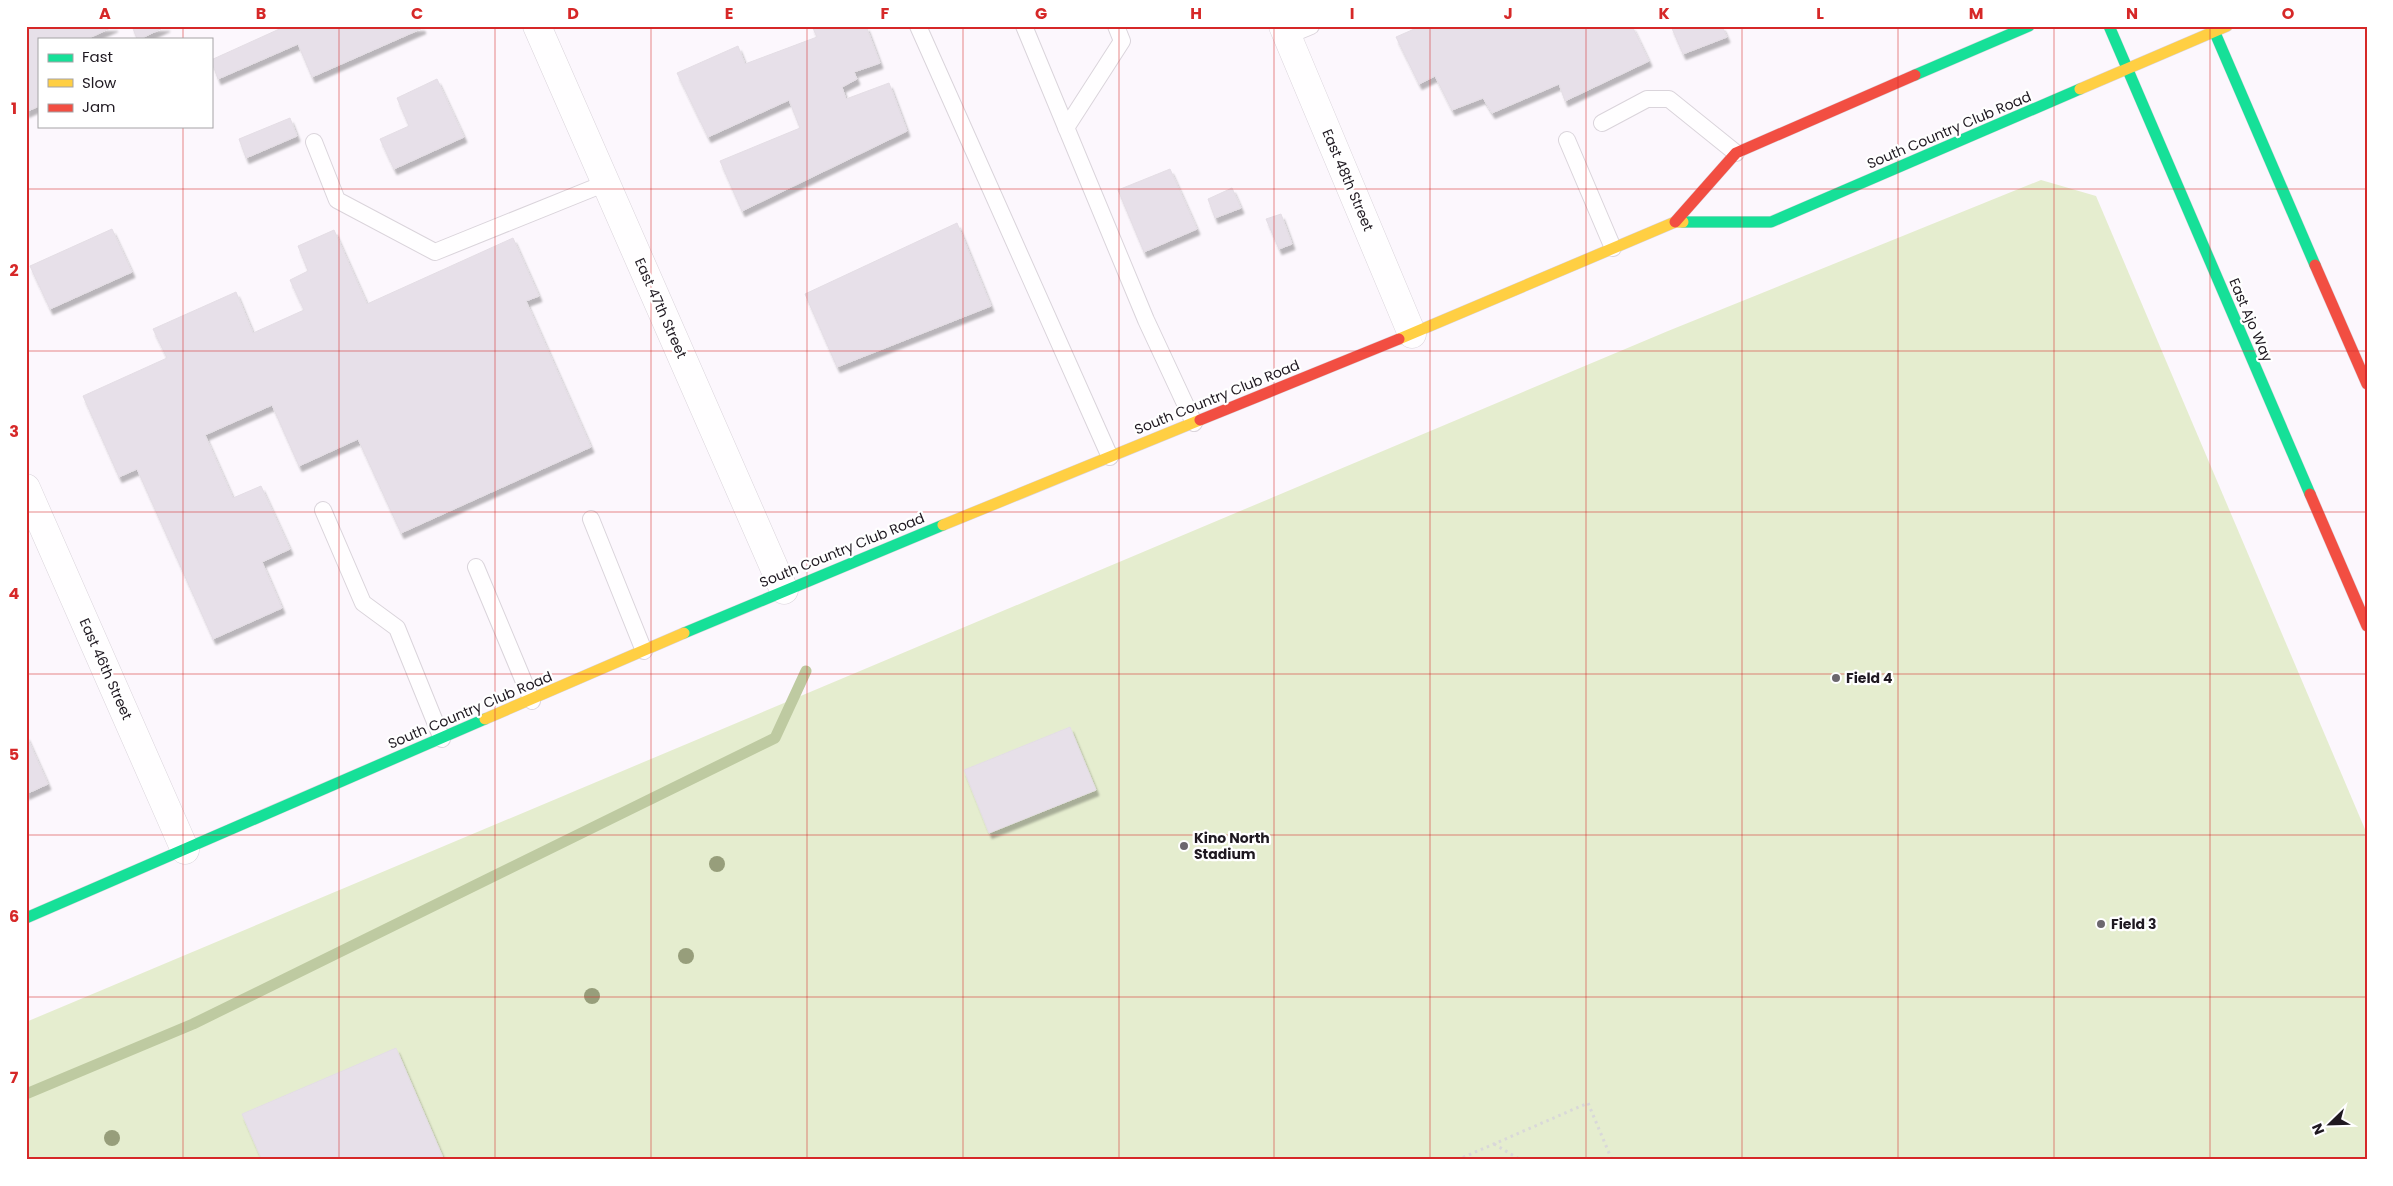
<svg xmlns="http://www.w3.org/2000/svg" width="2393" height="1186" viewBox="0 0 2393 1186" font-family="Poppins,sans-serif">
	<style>
		.green { fill: #e5edcf }
		.lines { fill: none; stroke-linecap: round; stroke-linejoin: round }
		.stream { stroke: #becaa1; stroke-width: 11 }
		.building { fill: #e7e0e9; stroke: #e4dee5; filter: url(#shadow) }
		.lane-casing { stroke: #dad4db; stroke-width: 18 }
		.street-casing { stroke: #dad4db; stroke-width: 29 }
		.fast-casing { stroke: #dad4db; stroke-width: 12 }
		.slow-casing { stroke: #dad4db; stroke-width: 12 }
		.jam-casing { stroke: #dad4db; stroke-width: 12 }
		.path { stroke: #d9d8d9; stroke-width: 3; stroke-dasharray: 2.5 4; stroke-linecap: butt }
		.lane { stroke: #fffeff; stroke-width: 16 }
		.street { stroke: #fffeff; stroke-width: 28 }
		.fast { stroke: #16e098; stroke-width: 11 }
		.slow { stroke: #ffcf43; stroke-width: 11 }
		.jam { stroke: #f24e42; stroke-width: 11 }
		.tree { fill: #979e7b }
		.grid { fill: none; stroke: #d62828; stroke-width: 1; stroke-opacity: 0.55 }
		.poi-dot { fill: #6c676e; stroke: #fff; stroke-width: 2 }
		.labels { text-anchor: middle; dominant-baseline: central; stroke-width: 4.5; stroke-linejoin: round; paint-order: stroke }
		.street-label { font-size: 14px; fill: #1f1921; stroke: #fff }
		.poi-label { font-size: 14px; font-weight: bold; fill: #1f1921; stroke: #fff; text-anchor: start }
		.neatline { fill: none; stroke: #d62828; stroke-width: 2 }
		.grid-label { font-size: 16px; text-anchor: middle; font-weight: bold; fill: #d62828 }
	</style>
	<defs>
		<filter id="shadow"><feDropShadow dx="3" dy="5.5" stdDeviation="1" flood-color="#0004"/></filter>
	</defs>
	<rect width="100%" height="100%" fill="#fcf7fd"/>
	<path class="green" d="M 2041,180 L 2096,196 L 2367,834 L 2367,1160 L 26,1160 L 26,1022 L 1668,331 Z"/>
	<g class="lines">
		<path class="stream" d="M 26,1094 L 193,1024 L 775,738 L 806,671"/>
	</g>
	<path class="building" d="M 26,26 L 115,26 L 87,39 L 39,39 L 39,106 L 26,112 Z
		M 132,26 L 167,26 L 140,39 L 137,39 Z
		M 286,26 L 422,26 L 423,28 L 312,77 L 298,44 L 218,79 L 211,60 Z
		M 812,26 L 866,26 L 880,63 L 854,72 L 857,79 L 842,87 L 846,99 L 889,83 L 907,131 L 742,211 L 720,161 L 800,128 L 789,100 L 708,137 L 677,73 L 738,46 L 745,64 L 817,37 Z
		M 1421,26 L 1632,26 L 1649,61 L 1565,101 L 1559,84 L 1492,113 L 1483,98 L 1452,110 L 1435,76 L 1419,84 L 1396,37 Z
		M 1671,26 L 1722,26 L 1727,37 L 1683,54 Z
		M 437,79 L 464,137 L 394,169 L 380,139 L 409,126 L 397,98 Z
		M 290,118 L 297,136 L 246,158 L 239,139 Z
		M 1170,169 L 1197,229 L 1144,252 L 1118,190 Z
		M 1232,188 L 1241,208 L 1215,218 L 1208,199 Z
		M 1281,214 L 1292,244 L 1279,249 L 1266,219 Z
		M 957,223 L 991,306 L 837,367 L 805,294 Z
		M 112,229 L 132,272 L 50,309 L 30,266 Z
		M 334,230 L 367,304 L 513,238 L 539,296 L 526,301 L 591,447 L 401,533 L 358,439 L 299,466 L 272,405 L 205,435 L 233,498 L 261,486 L 290,549 L 262,562 L 282,608 L 213,639 L 137,469 L 119,477 L 83,396 L 167,358 L 153,329 L 236,292 L 253,333 L 304,310 L 290,280 L 308,271 L 298,246 Z
		M 1070,727 L 1096,790 L 989,833 L 964,770 Z
		M 26,735 L 48,784 L 26,794 Z
		M 396,1048 L 444,1160 L 262,1160 L 242,1114 Z"/>
	<g class="lines">
		<g class="lane-casing">
			<path id="lane" d="M 918,26 L 1110,457
				M 1024,26 L 1146,320 L 1194,423
				M 1287,36 L 1311,26
				M 1602,123 L 1647,99 L 1669,99 L 1736,153
				M 1066,128 L 1122,41 L 1116,26
				M 1567,140 L 1613,248
				M 314,142 L 337,200 L 435,252 L 606,183
				M 323,510 L 363,603 L 397,628 L 442,739
				M 591,519 L 644,651
				M 476,567 L 532,701"/>
		</g>
		<g class="street-casing">
			<path id="street" d="M 537,26 L 784,590
				M 1283,26 L 1412,334
				M 26,488 L 185,850"/>
		</g>
		<g class="fast-casing">
			<path id="fast" d="M 2109,26 L 2310,494
				M 2212,26 L 2315,265
				M 1915,75 L 2029,26
				M 1683,222 L 1771,222 L 2080,89
				M 684,633 L 943,525
				M 26,918 L 485,719"/>
		</g>
		<g class="slow-casing">
			<path id="slow" d="M 2080,89 L 2227,26
				M 1399,339 L 1675,222 L 1683,222
				M 943,525 L 1200,420
				M 485,719 L 684,633"/>
		</g>
		<g class="jam-casing">
			<path id="jam" d="M 1675,222 L 1736,153 L 1915,75
				M 2315,265 L 2367,384
				M 1200,420 L 1399,339
				M 2310,494 L 2367,626"/>
		</g>
		<path class="path" d="M 1494,1144 L 1521,1160
			M 1457,1160 L 1588,1103 L 1612,1160"/>
		<use href="#lane" class="lane"/>
		<use href="#street" class="street"/>
		<use href="#fast" class="fast"/>
		<use href="#slow" class="slow"/>
		<use href="#jam" class="jam"/>
	</g>
	<g class="tree">
		<circle cx="717" cy="864" r="8"/>
		<circle cx="686" cy="956" r="8"/>
		<circle cx="592" cy="996" r="8"/>
		<circle cx="112" cy="1138" r="8"/>
	</g>
	<path class="grid" d="M 183,26 L 183,39M 339,26 L 339,1160M 495,26 L 495,1160M 651,26 L 651,1160M 807,26 L 807,1160M 963,26 L 963,1160M 1119,26 L 1119,1160M 1274,26 L 1274,1160M 1430,26 L 1430,1160M 1586,26 L 1586,1160M 1742,26 L 1742,1160M 1898,26 L 1898,1160M 2054,26 L 2054,1160M 2210,26 L 2210,1160M 183,126 L 183,1160M 26,189 L 2367,189M 26,351 L 2367,351M 26,512 L 2367,512M 26,674 L 2367,674M 26,835 L 2367,835M 26,997 L 2367,997"/>
	<g class="poi-dot">
		<circle cx="1836" cy="678" r="5"/>
		<circle cx="1184" cy="846" r="5"/>
		<circle cx="2101" cy="924" r="5"/>
	</g>
	<g class="labels">
		<g class="street-label">
			<text transform="translate(1949 130) rotate(-23)">South Country Club Road</text>
			<text transform="translate(1348 180) rotate(67)">East 48th Street</text>
			<text transform="translate(661 308) rotate(66)">East 47th Street</text>
			<text transform="translate(2251 320) rotate(67)">East Ajo Way</text>
			<text transform="translate(1217 397) rotate(-22)">South Country Club Road</text>
			<text transform="translate(842 550) rotate(-22)">South Country Club Road</text>
			<text transform="translate(106 669) rotate(66)">East 46th Street</text>
			<text transform="translate(470 710) rotate(-23)">South Country Club Road</text>
		</g>
		<g class="poi-label">
			<text x="1846" y="678">Field 4</text>
			<text x="1194" y="838">Kino North<tspan x="1194" dy="16">Stadium</tspan></text>
			<text x="2111" y="924">Field 3</text>
		</g>
	</g>
	<rect width="2393" height="1186" fill="none" stroke="#ffffff" stroke-width="55"/>
	<rect x="38" y="38" width="175" height="90" fill="#ffffff" stroke="#a5a3a6"/>
	<rect x="48" y="54" width="25" height="8" fill="#16e098" stroke="#a5a3a6"/>
	<text x="82" y="62" font-size="15" fill="#1f1921">Fast</text>
	<rect x="48" y="79" width="25" height="8" fill="#ffcf43" stroke="#a5a3a6"/>
	<text x="82" y="88" font-size="15" fill="#1f1921">Slow</text>
	<rect x="48" y="104" width="25" height="8" fill="#f24e42" stroke="#a5a3a6"/>
	<text x="82" y="112" font-size="15" fill="#1f1921">Jam</text>
	<g transform="translate(2330 1124) rotate(247)" stroke="#ffffff" stroke-width="4" paint-order="stroke">
	<path d="M0-4L9 19L0 12L-9 19Z" fill="#1f1921"/>
	<text y="-8" font-size="14" font-weight="bold" text-anchor="middle" fill="#1f1921">N</text>
	</g>
	<rect x="28" y="28" width="2338" height="1130" class="neatline"/>
	<g class="grid-label">
		<text x="105" y="19">A</text>
		<text x="261" y="19">B</text>
		<text x="417" y="19">C</text>
		<text x="573" y="19">D</text>
		<text x="729" y="19">E</text>
		<text x="885" y="19">F</text>
		<text x="1041" y="19">G</text>
		<text x="1196" y="19">H</text>
		<text x="1352" y="19">I</text>
		<text x="1508" y="19">J</text>
		<text x="1664" y="19">K</text>
		<text x="1820" y="19">L</text>
		<text x="1976" y="19">M</text>
		<text x="2132" y="19">N</text>
		<text x="2288" y="19">O</text>
		<text x="14" y="114">1</text>
		<text x="14" y="276">2</text>
		<text x="14" y="437">3</text>
		<text x="14" y="599">4</text>
		<text x="14" y="760">5</text>
		<text x="14" y="922">6</text>
		<text x="14" y="1083">7</text>
	</g>
</svg>
